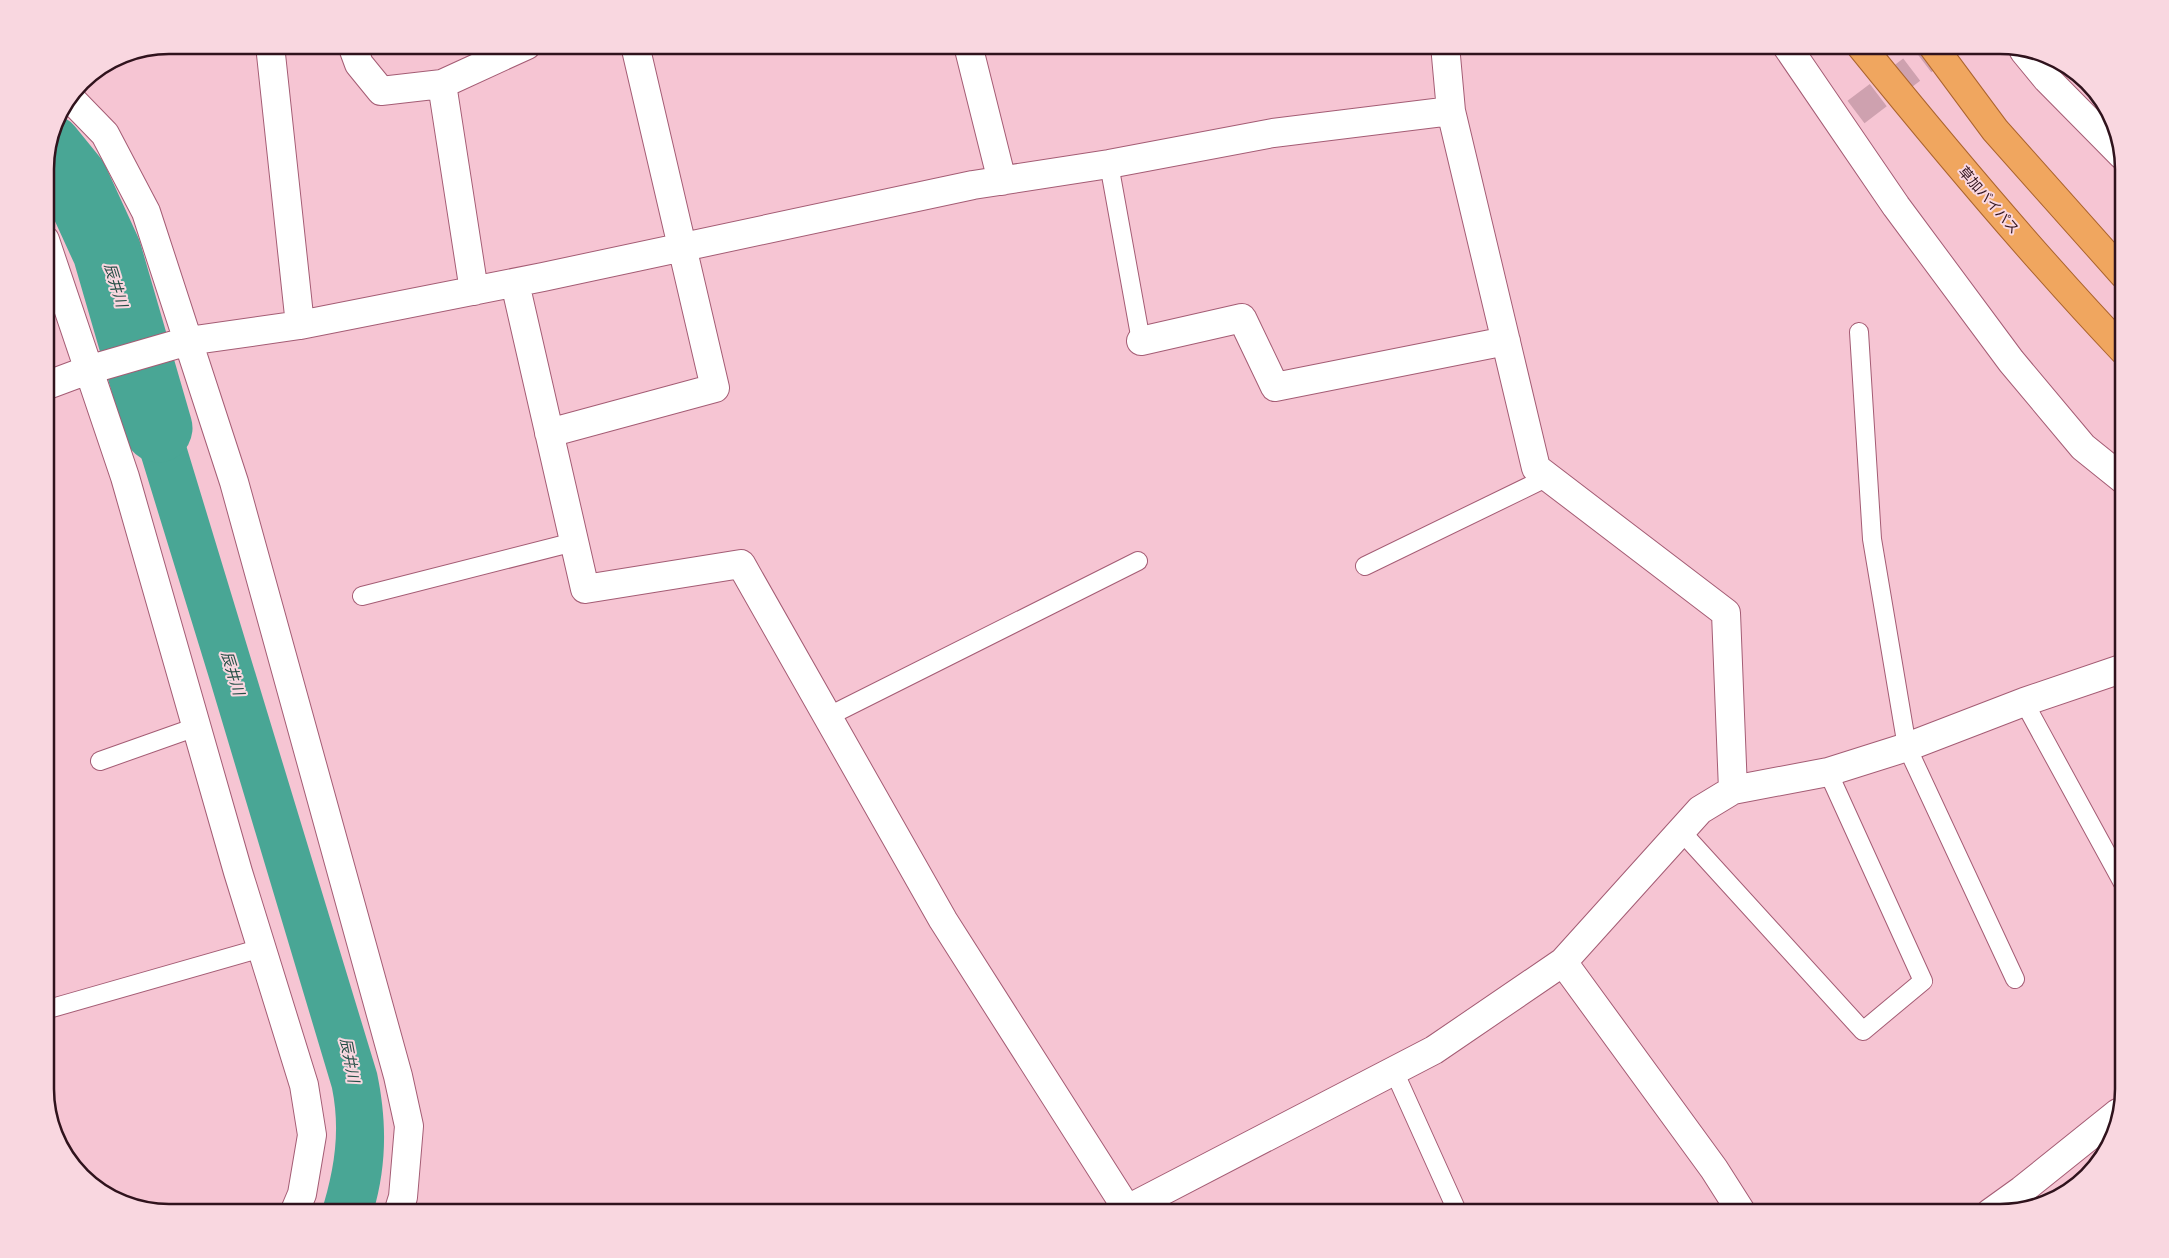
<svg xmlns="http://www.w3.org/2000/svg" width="2169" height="1258" viewBox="0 0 2169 1258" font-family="'Space Grotesk','Noto Sans JP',sans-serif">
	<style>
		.water { fill: #49a695 }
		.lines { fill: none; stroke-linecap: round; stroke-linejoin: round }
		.river { stroke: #49a695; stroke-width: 69 }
		.minor-tunnel { stroke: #cea1af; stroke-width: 28; stroke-dasharray: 28 14; stroke-linecap: butt }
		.service-casing { stroke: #a45c74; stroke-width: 20 }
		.minor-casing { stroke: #a45c74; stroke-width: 30 }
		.tertiary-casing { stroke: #a45c74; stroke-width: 30 }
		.trunk-casing { stroke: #ab642e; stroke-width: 30 }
		.service { stroke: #fff; stroke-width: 18 }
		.minor { stroke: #fff; stroke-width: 28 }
		.tertiary { stroke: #fff; stroke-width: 28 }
		.trunk { stroke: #f0a65f; stroke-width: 28 }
		.labels { text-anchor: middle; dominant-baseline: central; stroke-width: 4; stroke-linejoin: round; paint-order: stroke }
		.street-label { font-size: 14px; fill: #30131d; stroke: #f9d7e0 }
		.water-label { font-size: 15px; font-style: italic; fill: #264f47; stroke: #f9d7e0 }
		.rim { fill: none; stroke: #30131d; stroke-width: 2.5 }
	</style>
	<rect width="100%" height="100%" fill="#f6c5d3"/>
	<path class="water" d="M 151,330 L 377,1073 C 387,1121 387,1165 373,1213 L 321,1213 C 334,1171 341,1132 332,1088 L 210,681 L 106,343 Z"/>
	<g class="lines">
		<path class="river" d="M 48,148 L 74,180 L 107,252 L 158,428"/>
		<path class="minor-tunnel" d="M 1856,112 L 1944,45"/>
		<g class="service-casing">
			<path id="service" d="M 1109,164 L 1141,341
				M 1859,332 L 1872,539 L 1907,747 L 2015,979
				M 1365,566 L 1548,477
				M 362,596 L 574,542
				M 2024,702 L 2124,885
				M 827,717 L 1138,561
				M 100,761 L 196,727
				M 1680,830 L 1863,1031 L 1923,981 L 1828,772
				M 45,1010 L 262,948
				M 1394,1071 L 1458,1213"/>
		</g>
		<g class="minor-casing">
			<path id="minor" d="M 270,45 L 300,325
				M 352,45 L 359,64 L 381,91 L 442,84
				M 968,45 L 1002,181
				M 1445,45 L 1451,111 L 1536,468 L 1726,613 L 1733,790
				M 1786,45 L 1896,206 L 2011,361 L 2083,447 L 2124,480
				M 2024,51 L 2047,79 L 2122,155
				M 70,98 L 105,134 L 146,212 L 234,482 L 398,1076 L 409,1126 L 403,1197 L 398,1213
				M 45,240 L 125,477 L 238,872 L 304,1085 L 312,1135 L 302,1194 L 294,1213
				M 515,283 L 585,589 L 741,564 L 943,920 L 1127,1209
				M 474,291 L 442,84 L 527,45
				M 1141,341 L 1242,318 L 1275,387 L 1506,341
				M 45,386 L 88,370 L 188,341 L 300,325 L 543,277 L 973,185 L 1109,164 L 1273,133 L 1451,111
				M 549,433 L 715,388 L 635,45
				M 1563,962 L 1714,1169 L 1742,1213
				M 1120,1213 L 1434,1050 L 1563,962 L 1700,810 L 1733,790 L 1828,772 L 1907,747 L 2024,702 L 2124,668"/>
		</g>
		<g class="tertiary-casing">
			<path id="tertiary" d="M 1990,1213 L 2022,1190 L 2118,1113"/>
		</g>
		<g class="trunk-casing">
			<path id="trunk" d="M 1860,45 C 1945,150 2031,253 2124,351
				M 1932,45 L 1995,130 L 2124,275"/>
		</g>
		<use href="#service" class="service"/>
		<use href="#minor" class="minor"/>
		<use href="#tertiary" class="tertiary"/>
		<use href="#trunk" class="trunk"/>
	</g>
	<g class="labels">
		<g class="street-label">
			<text transform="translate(1989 200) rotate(49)">草加バイパス</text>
		</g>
		<g class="water-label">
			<text transform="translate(116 285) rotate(73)">辰井川</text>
			<text transform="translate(233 673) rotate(73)">辰井川</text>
			<text transform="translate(350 1060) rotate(79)">辰井川</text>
		</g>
	</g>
	<path d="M0 0H2169V1258H0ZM169 54H2000A115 115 0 0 1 2115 169V1089A115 115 0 0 1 2000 1204H169A115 115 0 0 1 54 1089V169A115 115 0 0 1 169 54Z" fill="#f9d7e0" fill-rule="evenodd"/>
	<path class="rim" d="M169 54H2000A115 115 0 0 1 2115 169V1089A115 115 0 0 1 2000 1204H169A115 115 0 0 1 54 1089V169A115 115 0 0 1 169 54Z"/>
</svg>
